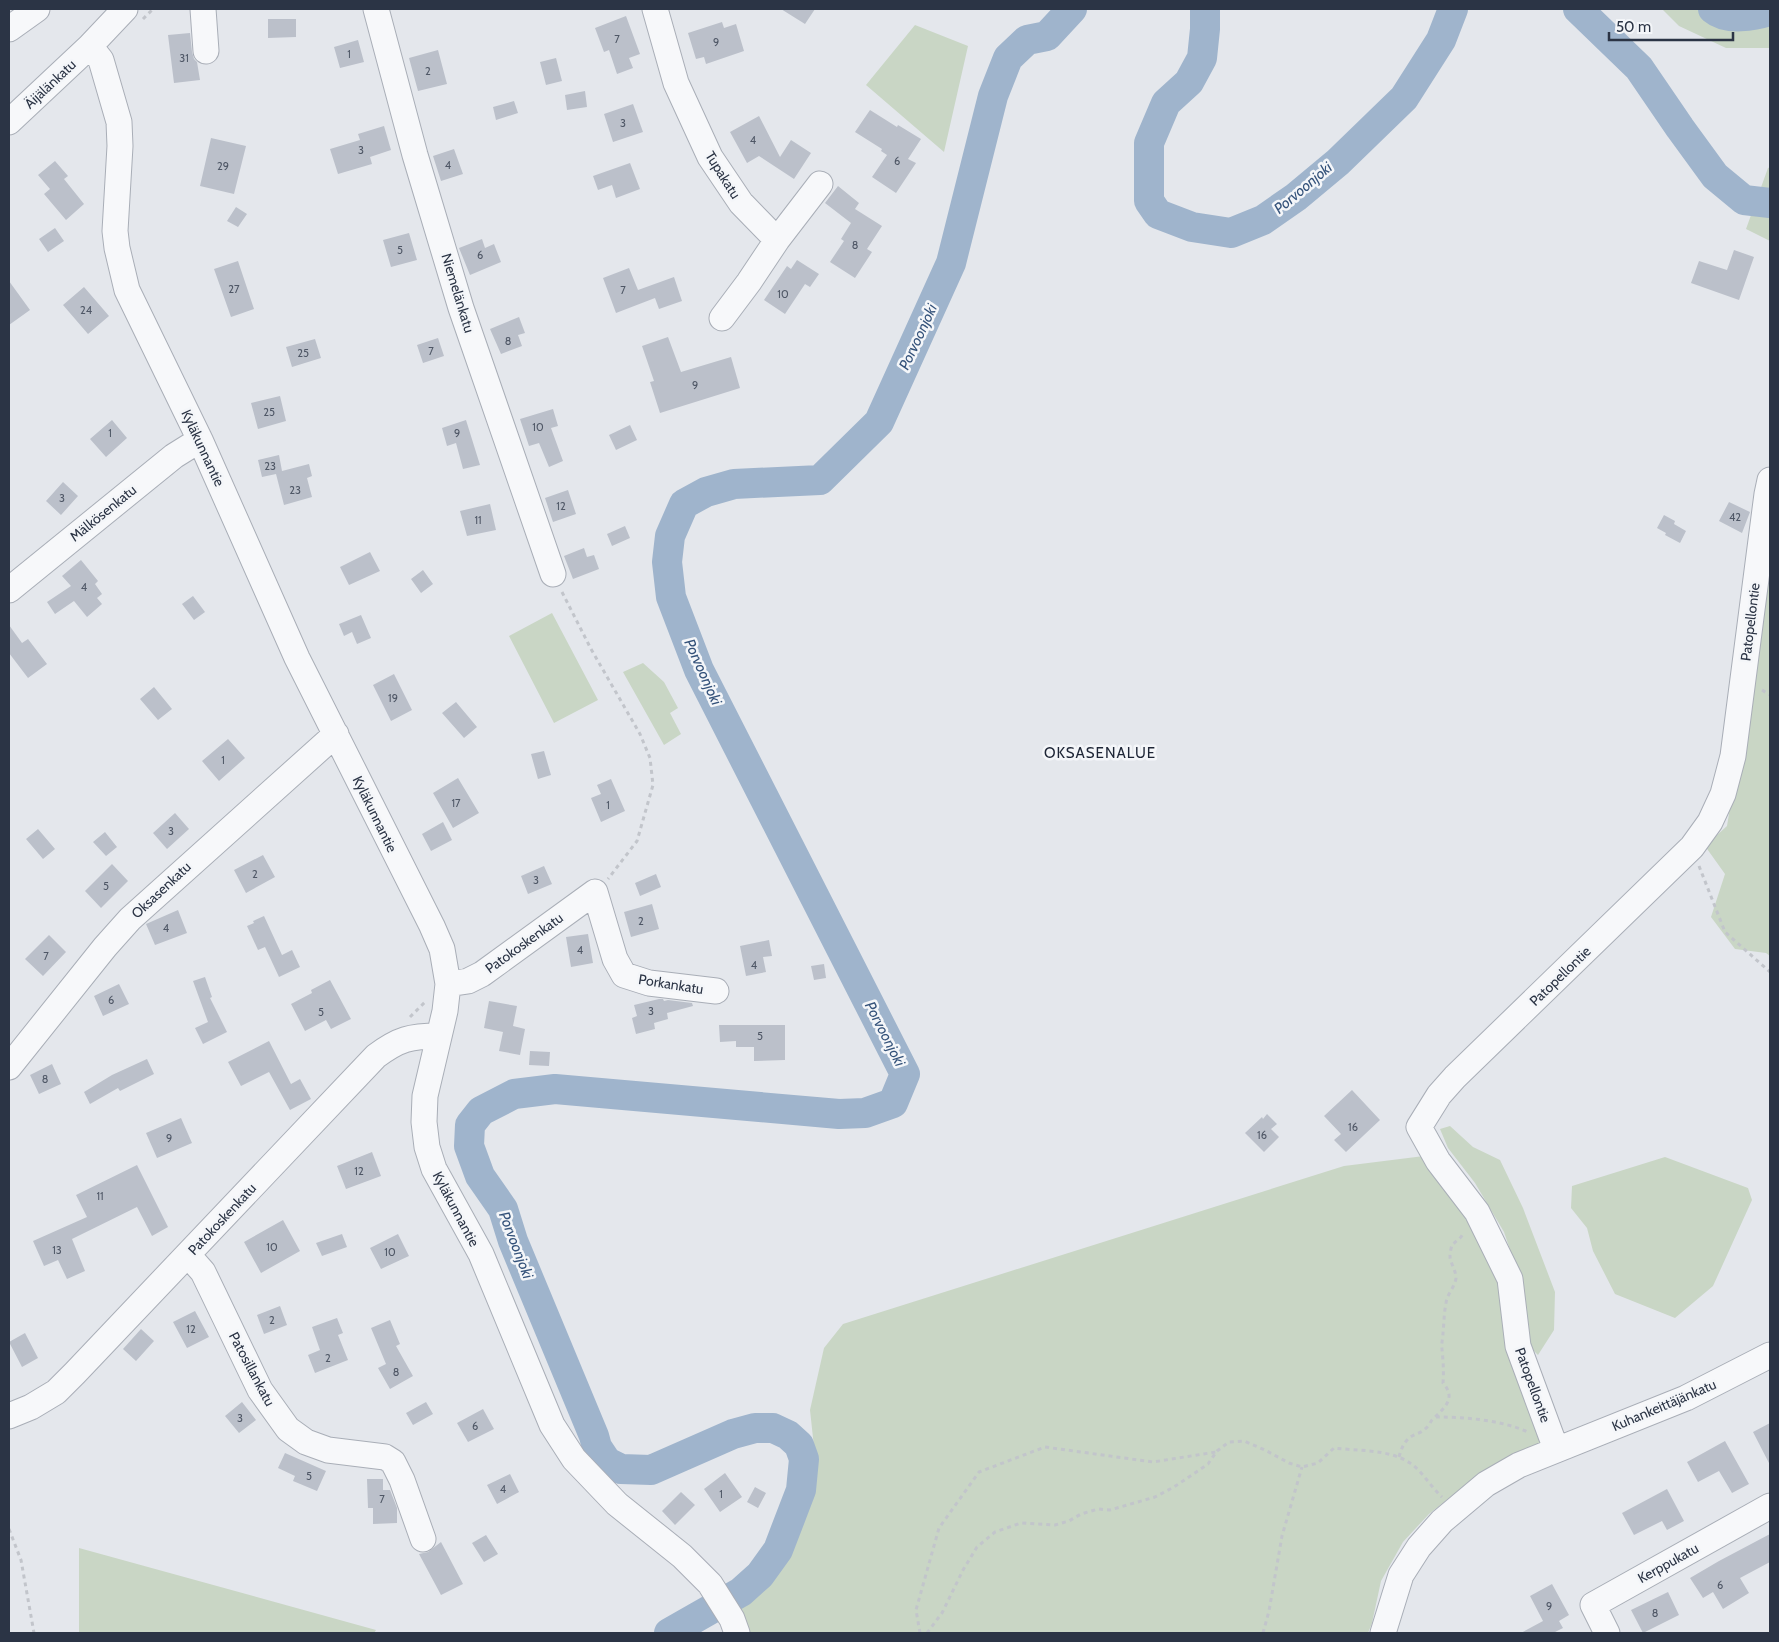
<svg xmlns="http://www.w3.org/2000/svg" width="1779" height="1642" viewBox="0 0 1779 1642" font-family="Cabin,sans-serif">
	<style>
		.green { fill: #c9d6c5 }
		.lines { fill: none; stroke-linecap: round; stroke-linejoin: round }
		.river { stroke: #9fb4cc; stroke-width: 30 }
		.building { fill: #bbc0ca }
		.minor-casing { stroke: #a9aeb7; stroke-width: 27 }
		.path { stroke: #c2c5cb; stroke-width: 3; stroke-dasharray: 4 4; stroke-linecap: butt }
		.minor { stroke: #f7f8fa; stroke-width: 25 }
		.labels { text-anchor: middle; dominant-baseline: central; stroke-width: 5; stroke-linejoin: round; paint-order: stroke }
		.number-label { font-size: 11px; fill: #4f5766 }
		.street-label { font-size: 14px; fill: #2b3445; stroke: #f4f6f9 }
		.water-label { font-size: 15px; font-style: italic; fill: #34527a; stroke: #f4f6f9 }
		.neighbourhood-label { font-size: 15px; letter-spacing: 1px; fill: #1d2536; stroke: #f4f6f9 }
	</style>
	<rect width="100%" height="100%" fill="#e4e7ec"/>
	<path class="green" d="M 1662,9 L 1770,9 L 1770,48 L 1726,48 L 1679,26 Z
		M 915,25 L 968,46 L 944,152 L 866,85 Z
		M 1770,167 L 1770,241 L 1746,229 L 1768,168 Z
		M 1770,565 L 1770,956 L 1766,953 L 1735,949 L 1711,917 L 1725,874 L 1705,846 L 1727,826 Z
		M 552,613 L 598,700 L 554,723 L 509,636 Z
		M 643,663 L 664,682 L 678,708 L 670,713 L 681,734 L 664,745 L 623,672 Z
		M 1450,1126 L 1473,1147 L 1500,1160 L 1523,1208 L 1555,1292 L 1554,1330 L 1538,1355 L 1529,1346 L 1520,1279 L 1504,1232 L 1475,1183 L 1448,1148 L 1440,1129 Z
		M 1424,1156 L 1473,1210 L 1506,1309 L 1546,1442 L 1507,1458 L 1464,1486 L 1429,1514 L 1403,1542 L 1381,1581 L 1372,1623 L 1368,1633 L 749,1633 L 740,1604 L 770,1581 L 797,1539 L 806,1499 L 814,1447 L 810,1410 L 824,1348 L 843,1324 L 1344,1166 Z
		M 1665,1157 L 1748,1188 L 1752,1200 L 1713,1286 L 1675,1318 L 1615,1294 L 1593,1251 L 1587,1228 L 1571,1208 L 1572,1186 Z
		M 79,1548 L 376,1630 L 374,1633 L 79,1633 Z"/>
	<g class="lines">
		<path class="river" d="M 1205,9 L 1205,29 L 1202,58 L 1189,82 L 1166,103 L 1149,143 L 1149,201 L 1158,214 L 1192,227 L 1231,233 L 1263,220 L 1296,197 L 1338,162 L 1404,98 L 1441,40 L 1453,9
			M 1578,9 L 1639,68 L 1680,128 L 1715,176 L 1744,200 L 1770,203
			M 1713,9 C 1727,21 1754,16 1770,11
			M 669,1633 L 741,1592 L 760,1575 L 778,1550 L 801,1490 L 804,1459 L 799,1445 L 788,1435 L 773,1428 L 755,1428 L 733,1434 L 651,1470 L 621,1469 L 607,1462 L 597,1447 L 594,1436 L 513,1241 L 503,1209 L 480,1176 L 469,1146 L 470,1125 L 481,1111 L 514,1094 L 555,1089 L 839,1114 L 865,1113 L 893,1103 L 905,1074 L 699,670 L 671,597 L 667,562 L 670,536 L 684,504 L 706,492 L 734,484 L 820,480 L 879,422 L 951,263 L 993,96 L 1008,58 L 1027,40 L 1047,36 L 1072,9"/>
	</g>
	<path class="building" d="M 781,9 L 815,9 L 805,24 Z
		M 626,16 L 640,54 L 629,58 L 633,68 L 617,74 L 609,50 L 604,52 L 595,28 Z
		M 268,19 L 296,19 L 296,37 L 268,38 Z
		M 722,22 L 724,28 L 736,24 L 744,51 L 706,64 L 704,57 L 696,59 L 688,33 Z
		M 190,33 L 192,52 L 194,59 L 197,62 L 200,80 L 174,83 L 168,35 Z
		M 358,40 L 364,62 L 340,68 L 334,47 Z
		M 438,50 L 447,84 L 418,91 L 409,58 Z
		M 556,58 L 562,81 L 546,85 L 540,62 Z
		M 585,91 L 587,107 L 567,110 L 565,95 Z
		M 514,101 L 518,113 L 496,120 L 493,107 Z
		M 633,104 L 643,132 L 613,142 L 604,114 Z
		M 870,110 L 897,127 L 898,125 L 921,139 L 908,159 L 916,163 L 896,193 L 872,177 L 887,155 L 881,151 L 882,149 L 855,132 Z
		M 759,116 L 780,157 L 791,140 L 811,153 L 794,179 L 759,156 L 747,163 L 730,132 Z
		M 384,126 L 391,150 L 370,157 L 372,164 L 338,174 L 330,149 L 360,140 L 358,134 Z
		M 211,138 L 246,146 L 234,194 L 200,186 Z
		M 454,149 L 463,174 L 441,181 L 433,156 Z
		M 55,161 L 68,176 L 64,179 L 84,204 L 66,220 L 44,194 L 50,189 L 38,175 Z
		M 630,163 L 640,189 L 616,198 L 612,185 L 598,190 L 593,176 Z
		M 838,186 L 859,203 L 855,209 L 882,226 L 867,249 L 872,252 L 855,278 L 830,262 L 844,241 L 841,239 L 851,223 L 825,203 Z
		M 236,207 L 247,214 L 238,227 L 227,221 Z
		M 55,228 L 64,241 L 48,252 L 39,239 Z
		M 409,233 L 417,260 L 391,267 L 383,240 Z
		M 482,239 L 485,248 L 494,244 L 501,262 L 470,275 L 459,248 Z
		M 1734,250 L 1754,257 L 1739,300 L 1691,283 L 1699,261 L 1727,270 Z
		M 797,260 L 819,274 L 810,287 L 805,284 L 785,314 L 764,300 L 787,266 L 791,269 Z
		M 238,261 L 254,309 L 231,317 L 214,269 Z
		M 629,268 L 638,290 L 674,277 L 682,301 L 659,309 L 655,298 L 616,313 L 603,278 Z
		M 9,281 L 30,310 L 9,325 Z
		M 84,287 L 109,316 L 88,334 L 63,305 Z
		M 519,317 L 525,333 L 518,335 L 522,346 L 501,354 L 490,329 Z
		M 668,337 L 681,372 L 731,357 L 740,388 L 660,413 L 650,382 L 654,381 L 642,346 Z
		M 438,338 L 444,356 L 423,363 L 417,345 Z
		M 315,339 L 321,358 L 292,367 L 286,347 Z
		M 280,396 L 286,421 L 258,429 L 251,403 Z
		M 553,409 L 558,426 L 551,428 L 563,461 L 549,467 L 539,443 L 529,446 L 520,419 Z
		M 112,420 L 127,438 L 106,457 L 90,439 Z
		M 466,420 L 480,465 L 463,469 L 456,443 L 447,446 L 442,428 Z
		M 630,425 L 637,440 L 616,450 L 609,435 Z
		M 279,455 L 282,471 L 309,464 L 312,476 L 307,478 L 312,497 L 284,505 L 276,474 L 262,477 L 258,460 Z
		M 63,482 L 78,496 L 61,515 L 46,501 Z
		M 568,490 L 576,514 L 553,522 L 545,498 Z
		M 1729,502 L 1750,512 L 1742,533 L 1719,521 Z
		M 490,504 L 496,530 L 467,536 L 460,511 Z
		M 1664,515 L 1675,521 L 1674,524 L 1686,531 L 1680,543 L 1665,535 L 1666,533 L 1657,528 Z
		M 625,526 L 630,538 L 612,546 L 607,534 Z
		M 584,548 L 587,557 L 594,555 L 599,569 L 573,579 L 564,556 Z
		M 370,552 L 380,571 L 349,585 L 340,567 Z
		M 81,560 L 98,581 L 95,584 L 102,594 L 97,598 L 102,604 L 87,617 L 74,601 L 55,614 L 47,602 L 71,586 L 62,576 Z
		M 423,570 L 433,584 L 421,593 L 411,579 Z
		M 193,596 L 205,612 L 194,620 L 182,604 Z
		M 361,615 L 371,638 L 357,644 L 352,632 L 344,636 L 339,624 Z
		M 9,625 L 22,643 L 28,639 L 47,664 L 28,678 L 9,653 Z
		M 394,674 L 412,710 L 391,721 L 373,685 Z
		M 154,687 L 172,709 L 158,720 L 140,699 Z
		M 456,702 L 477,727 L 464,738 L 442,713 Z
		M 228,739 L 245,758 L 219,781 L 202,761 Z
		M 544,751 L 551,775 L 538,779 L 531,754 Z
		M 458,778 L 479,813 L 453,828 L 433,793 Z
		M 611,779 L 625,811 L 601,822 L 591,798 L 601,794 L 597,785 Z
		M 175,813 L 189,829 L 167,849 L 153,833 Z
		M 443,822 L 452,840 L 431,851 L 422,834 Z
		M 38,829 L 55,849 L 43,859 L 26,839 Z
		M 105,832 L 117,847 L 106,856 L 93,842 Z
		M 263,855 L 275,877 L 246,893 L 234,870 Z
		M 112,864 L 128,881 L 101,908 L 85,891 Z
		M 544,866 L 552,884 L 528,894 L 521,876 Z
		M 656,874 L 661,887 L 640,896 L 635,883 Z
		M 652,904 L 659,929 L 631,937 L 624,912 Z
		M 178,910 L 187,933 L 155,945 L 146,924 Z
		M 264,916 L 282,955 L 292,950 L 300,967 L 279,977 L 265,947 L 258,950 L 247,926 L 254,923 L 253,921 Z
		M 588,934 L 593,963 L 571,967 L 566,937 Z
		M 49,935 L 66,952 L 43,976 L 25,959 Z
		M 769,940 L 772,956 L 763,957 L 766,972 L 746,976 L 740,946 Z
		M 824,964 L 826,978 L 814,980 L 811,966 Z
		M 205,977 L 212,997 L 210,998 L 227,1032 L 203,1044 L 195,1028 L 208,1022 L 193,981 Z
		M 330,980 L 351,1019 L 331,1029 L 326,1020 L 305,1031 L 291,1004 L 312,993 L 311,990 Z
		M 119,984 L 129,1004 L 103,1016 L 94,996 Z
		M 659,999 L 663,999 L 664,1001 L 668,1000 L 692,1003 L 693,1006 L 667,1013 L 668,1019 L 654,1023 L 655,1029 L 636,1034 L 632,1018 L 637,1016 L 634,1005 Z
		M 489,1001 L 517,1006 L 513,1026 L 525,1029 L 520,1055 L 499,1051 L 503,1032 L 484,1028 Z
		M 719,1025 L 785,1025 L 785,1060 L 754,1061 L 754,1047 L 736,1047 L 736,1041 L 720,1042 Z
		M 269,1041 L 291,1084 L 300,1079 L 311,1099 L 290,1110 L 269,1072 L 241,1086 L 228,1062 Z
		M 530,1051 L 550,1052 L 549,1066 L 529,1065 Z
		M 147,1059 L 154,1074 L 120,1091 L 118,1088 L 90,1104 L 84,1092 L 112,1075 Z
		M 52,1064 L 61,1084 L 39,1094 L 30,1075 Z
		M 1352,1090 L 1380,1120 L 1346,1152 L 1334,1140 L 1341,1134 L 1324,1116 Z
		M 1267,1114 L 1277,1124 L 1271,1129 L 1279,1137 L 1264,1152 L 1245,1133 L 1262,1117 L 1263,1119 Z
		M 181,1118 L 192,1143 L 157,1158 L 146,1133 Z
		M 372,1152 L 381,1176 L 346,1189 L 337,1166 Z
		M 137,1165 L 168,1227 L 152,1236 L 137,1207 L 72,1239 L 85,1271 L 67,1279 L 58,1260 L 44,1266 L 33,1241 L 87,1217 L 76,1195 Z
		M 283,1220 L 300,1251 L 261,1273 L 244,1242 Z
		M 342,1234 L 347,1247 L 322,1256 L 316,1243 Z
		M 398,1234 L 409,1256 L 381,1269 L 370,1248 Z
		M 280,1306 L 287,1325 L 264,1334 L 257,1315 Z
		M 195,1311 L 209,1337 L 187,1348 L 173,1322 Z
		M 337,1318 L 343,1333 L 338,1335 L 348,1360 L 315,1373 L 308,1355 L 320,1350 L 312,1327 Z
		M 390,1320 L 400,1344 L 396,1346 L 413,1376 L 390,1389 L 378,1368 L 386,1364 L 371,1328 Z
		M 141,1329 L 154,1341 L 136,1361 L 123,1349 Z
		M 25,1333 L 38,1358 L 22,1367 L 9,1342 Z
		M 242,1402 L 256,1420 L 239,1433 L 225,1416 Z
		M 426,1402 L 433,1414 L 413,1425 L 406,1413 Z
		M 483,1409 L 494,1429 L 468,1442 L 457,1423 Z
		M 1770,1423 L 1770,1465 L 1753,1432 Z
		M 1725,1441 L 1749,1484 L 1732,1493 L 1719,1471 L 1698,1482 L 1687,1462 Z
		M 285,1453 L 326,1471 L 317,1491 L 293,1481 L 295,1476 L 278,1468 Z
		M 725,1473 L 742,1497 L 720,1512 L 704,1489 Z
		M 510,1474 L 519,1492 L 497,1504 L 487,1485 Z
		M 367,1479 L 383,1479 L 383,1490 L 390,1490 L 397,1508 L 397,1523 L 373,1524 L 373,1508 L 368,1508 Z
		M 755,1487 L 766,1493 L 758,1508 L 747,1502 Z
		M 1667,1489 L 1684,1521 L 1667,1530 L 1662,1521 L 1634,1535 L 1622,1513 Z
		M 681,1492 L 695,1505 L 675,1525 L 662,1511 Z
		M 1770,1534 L 1770,1562 L 1740,1578 L 1749,1593 L 1723,1609 L 1713,1592 L 1703,1598 L 1690,1578 L 1719,1561 Z
		M 486,1535 L 498,1554 L 484,1562 L 472,1543 Z
		M 441,1542 L 463,1584 L 441,1595 L 419,1554 L 428,1552 Z
		M 1552,1584 L 1569,1615 L 1559,1621 L 1563,1628 L 1553,1633 L 1521,1633 L 1543,1621 L 1530,1596 Z
		M 1668,1592 L 1679,1615 L 1643,1633 L 1631,1610 Z"/>
	<g class="lines">
		<g class="minor-casing">
			<path id="minor" d="M 125,9 L 90,46 L 101,60 L 119,122 L 120,146 L 115,231 L 117,248 L 127,290 L 201,442 L 297,658 L 432,926 L 442,949 L 448,984 L 445,1011 L 425,1096 L 424,1122 L 427,1147 L 434,1169 L 481,1254 L 552,1425 L 574,1459 L 617,1504 L 682,1556 L 710,1584 L 732,1619 L 737,1633
				M 203,9 L 206,51
				M 376,9 L 415,155 L 461,308 L 553,574
				M 655,9 L 676,83 L 710,157 L 741,203 L 777,240 L 749,282 L 722,318
				M 9,29 L 37,9
				M 9,122 L 90,46
				M 777,240 L 820,184
				M 9,590 L 174,456 L 190,446 L 201,442
				M 448,984 L 468,981 L 482,974 L 595,892 L 615,959 L 624,975 L 649,983 L 716,991
				M 9,1067 L 105,947 L 130,919 L 336,734
				M 188,1255 L 203,1272 L 260,1390 L 288,1429 L 306,1442 L 328,1450 L 385,1457 L 393,1462 L 402,1480 L 423,1539
				M 9,1416 L 31,1407 L 56,1392 L 75,1373 L 376,1056 C 399,1039 410,1036 439,1036
				M 1556,1449 L 1518,1346 L 1510,1279 L 1477,1212 L 1438,1161 L 1419,1127 L 1439,1095 L 1455,1077 L 1692,847 L 1710,822 L 1723,794 L 1733,756 L 1767,494 L 1770,480
				M 1383,1633 L 1401,1575 L 1419,1547 L 1442,1521 L 1486,1484 L 1519,1465 L 1686,1398 L 1770,1355
				M 1607,1633 L 1593,1605 L 1770,1506"/>
		</g>
		<path class="path" d="M 143,19 L 153,9
			M 562,592 L 591,649 L 640,734 L 650,758 L 653,785 L 637,841 L 608,879
			M 1762,690 L 1770,695
			M 1699,866 L 1725,932 L 1770,972
			M 410,1017 L 425,1002
			M 1436,1417 C 1465,1417 1501,1420 1528,1432
			M 1399,1457 C 1401,1450 1403,1444 1408,1439 C 1413,1434 1420,1434 1425,1429 C 1428,1427 1430,1423 1432,1420 C 1444,1408 1457,1399 1443,1383 C 1444,1371 1443,1360 1442,1349 C 1441,1344 1443,1338 1443,1333 C 1444,1323 1444,1313 1446,1303 C 1447,1294 1455,1287 1456,1278 C 1456,1270 1450,1263 1450,1256 C 1450,1253 1451,1248 1452,1245 L 1461,1237 L 1464,1232
			M 9,1529 L 21,1560 L 34,1633
			M 920,1633 L 916,1610 L 939,1528 L 979,1472 L 1045,1447 L 1153,1462 L 1216,1452
			M 927,1633 L 942,1613 L 963,1570 L 977,1547 L 995,1532 L 1021,1523 L 1055,1525 L 1069,1521 L 1081,1514 L 1098,1509 L 1110,1510 L 1155,1497 L 1174,1487 L 1208,1464 L 1217,1451 L 1229,1442 L 1244,1441 L 1265,1450 L 1289,1463 L 1302,1467 L 1318,1463 L 1334,1448 C 1358,1451 1389,1449 1410,1463 C 1422,1471 1431,1487 1442,1497
			M 1263,1633 L 1269,1611 L 1282,1536 L 1302,1467"/>
		<use href="#minor" class="minor"/>
	</g>
	<g class="labels">
		<g class="number-label">
			<text x="617" y="39">7</text>
			<text x="716" y="42">9</text>
			<text x="349" y="54">1</text>
			<text x="184" y="58">31</text>
			<text x="428" y="71">2</text>
			<text x="623" y="123">3</text>
			<text x="753" y="140">4</text>
			<text x="361" y="150">3</text>
			<text x="897" y="161">6</text>
			<text x="448" y="165">4</text>
			<text x="223" y="166">29</text>
			<text x="855" y="245">8</text>
			<text x="400" y="250">5</text>
			<text x="480" y="255">6</text>
			<text x="234" y="289">27</text>
			<text x="623" y="290">7</text>
			<text x="783" y="294">10</text>
			<text x="86" y="310">24</text>
			<text x="508" y="341">8</text>
			<text x="431" y="351">7</text>
			<text x="303" y="353">25</text>
			<text x="695" y="385">9</text>
			<text x="269" y="412">25</text>
			<text x="538" y="427">10</text>
			<text x="110" y="433">1</text>
			<text x="457" y="433">9</text>
			<text x="270" y="466">23</text>
			<text x="295" y="490">23</text>
			<text x="62" y="498">3</text>
			<text x="561" y="506">12</text>
			<text x="1735" y="517">42</text>
			<text x="478" y="520">11</text>
			<text x="84" y="587">4</text>
			<text x="393" y="698">19</text>
			<text x="223" y="760">1</text>
			<text x="456" y="803">17</text>
			<text x="608" y="805">1</text>
			<text x="171" y="831">3</text>
			<text x="255" y="874">2</text>
			<text x="536" y="880">3</text>
			<text x="106" y="886">5</text>
			<text x="641" y="921">2</text>
			<text x="166" y="928">4</text>
			<text x="580" y="950">4</text>
			<text x="46" y="956">7</text>
			<text x="754" y="965">4</text>
			<text x="111" y="1000">6</text>
			<text x="651" y="1011">3</text>
			<text x="321" y="1012">5</text>
			<text x="760" y="1036">5</text>
			<text x="45" y="1079">8</text>
			<text x="1353" y="1127">16</text>
			<text x="1262" y="1135">16</text>
			<text x="169" y="1138">9</text>
			<text x="359" y="1171">12</text>
			<text x="100" y="1196">11</text>
			<text x="272" y="1247">10</text>
			<text x="57" y="1250">13</text>
			<text x="390" y="1252">10</text>
			<text x="272" y="1320">2</text>
			<text x="191" y="1329">12</text>
			<text x="328" y="1358">2</text>
			<text x="396" y="1372">8</text>
			<text x="240" y="1418">3</text>
			<text x="475" y="1426">6</text>
			<text x="309" y="1476">5</text>
			<text x="503" y="1489">4</text>
			<text x="721" y="1494">1</text>
			<text x="382" y="1499">7</text>
			<text x="1720" y="1585">6</text>
			<text x="1549" y="1606">9</text>
			<text x="1655" y="1613">8</text>
		</g>
		<g class="street-label">
			<text transform="translate(50 84) rotate(-43)">Äijälänkatu</text>
			<text transform="translate(723 175) rotate(58)">Tupakatu</text>
			<text transform="translate(458 293) rotate(73)">Niemelänkatu</text>
			<text transform="translate(203 448) rotate(65)">Kyläkunnantie</text>
			<text transform="translate(103 513) rotate(-39)">Mälkösenkatu</text>
			<text transform="translate(1750 622) rotate(-83)">Patopellontie</text>
			<text transform="translate(375 814) rotate(64)">Kyläkunnantie</text>
			<text transform="translate(161 890) rotate(-43)">Oksasenkatu</text>
			<text transform="translate(524 943) rotate(-36)">Patokoskenkatu</text>
			<text transform="translate(1560 976) rotate(-44)">Patopellontie</text>
			<text transform="translate(671 984) rotate(9)">Porkankatu</text>
			<text transform="translate(456 1209) rotate(62)">Kyläkunnantie</text>
			<text transform="translate(222 1219) rotate(-47)">Patokoskenkatu</text>
			<text transform="translate(252 1369) rotate(62)">Patosillankatu</text>
			<text transform="translate(1533 1385) rotate(70)">Patopellontie</text>
			<text transform="translate(1664 1405) rotate(-23)">Kuhankeittäjänkatu</text>
			<text transform="translate(1668 1563) rotate(-29)">Kerppukatu</text>
		</g>
		<g class="water-label">
			<text transform="translate(1303 188) rotate(-40)">Porvoonjoki</text>
			<text transform="translate(918 337) rotate(-65)">Porvoonjoki</text>
			<text transform="translate(703 672) rotate(66)">Porvoonjoki</text>
			<text transform="translate(885 1034) rotate(63)">Porvoonjoki</text>
			<text transform="translate(516 1245) rotate(69)">Porvoonjoki</text>
		</g>
		<g class="neighbourhood-label">
			<text x="1100" y="753">OKSASENALUE</text>
		</g>
	</g>
	<rect width="1779" height="1642" fill="none" stroke="#2b3445" stroke-width="20"/>
	<path d="M1609 32v8h124v-8" fill="none" stroke="#2b3445" stroke-width="2.5"/>
	<text x="1616" y="32" font-size="15" fill="#2b3445" stroke="#f4f6f9" stroke-width="4" paint-order="stroke">50 m</text>
</svg>
